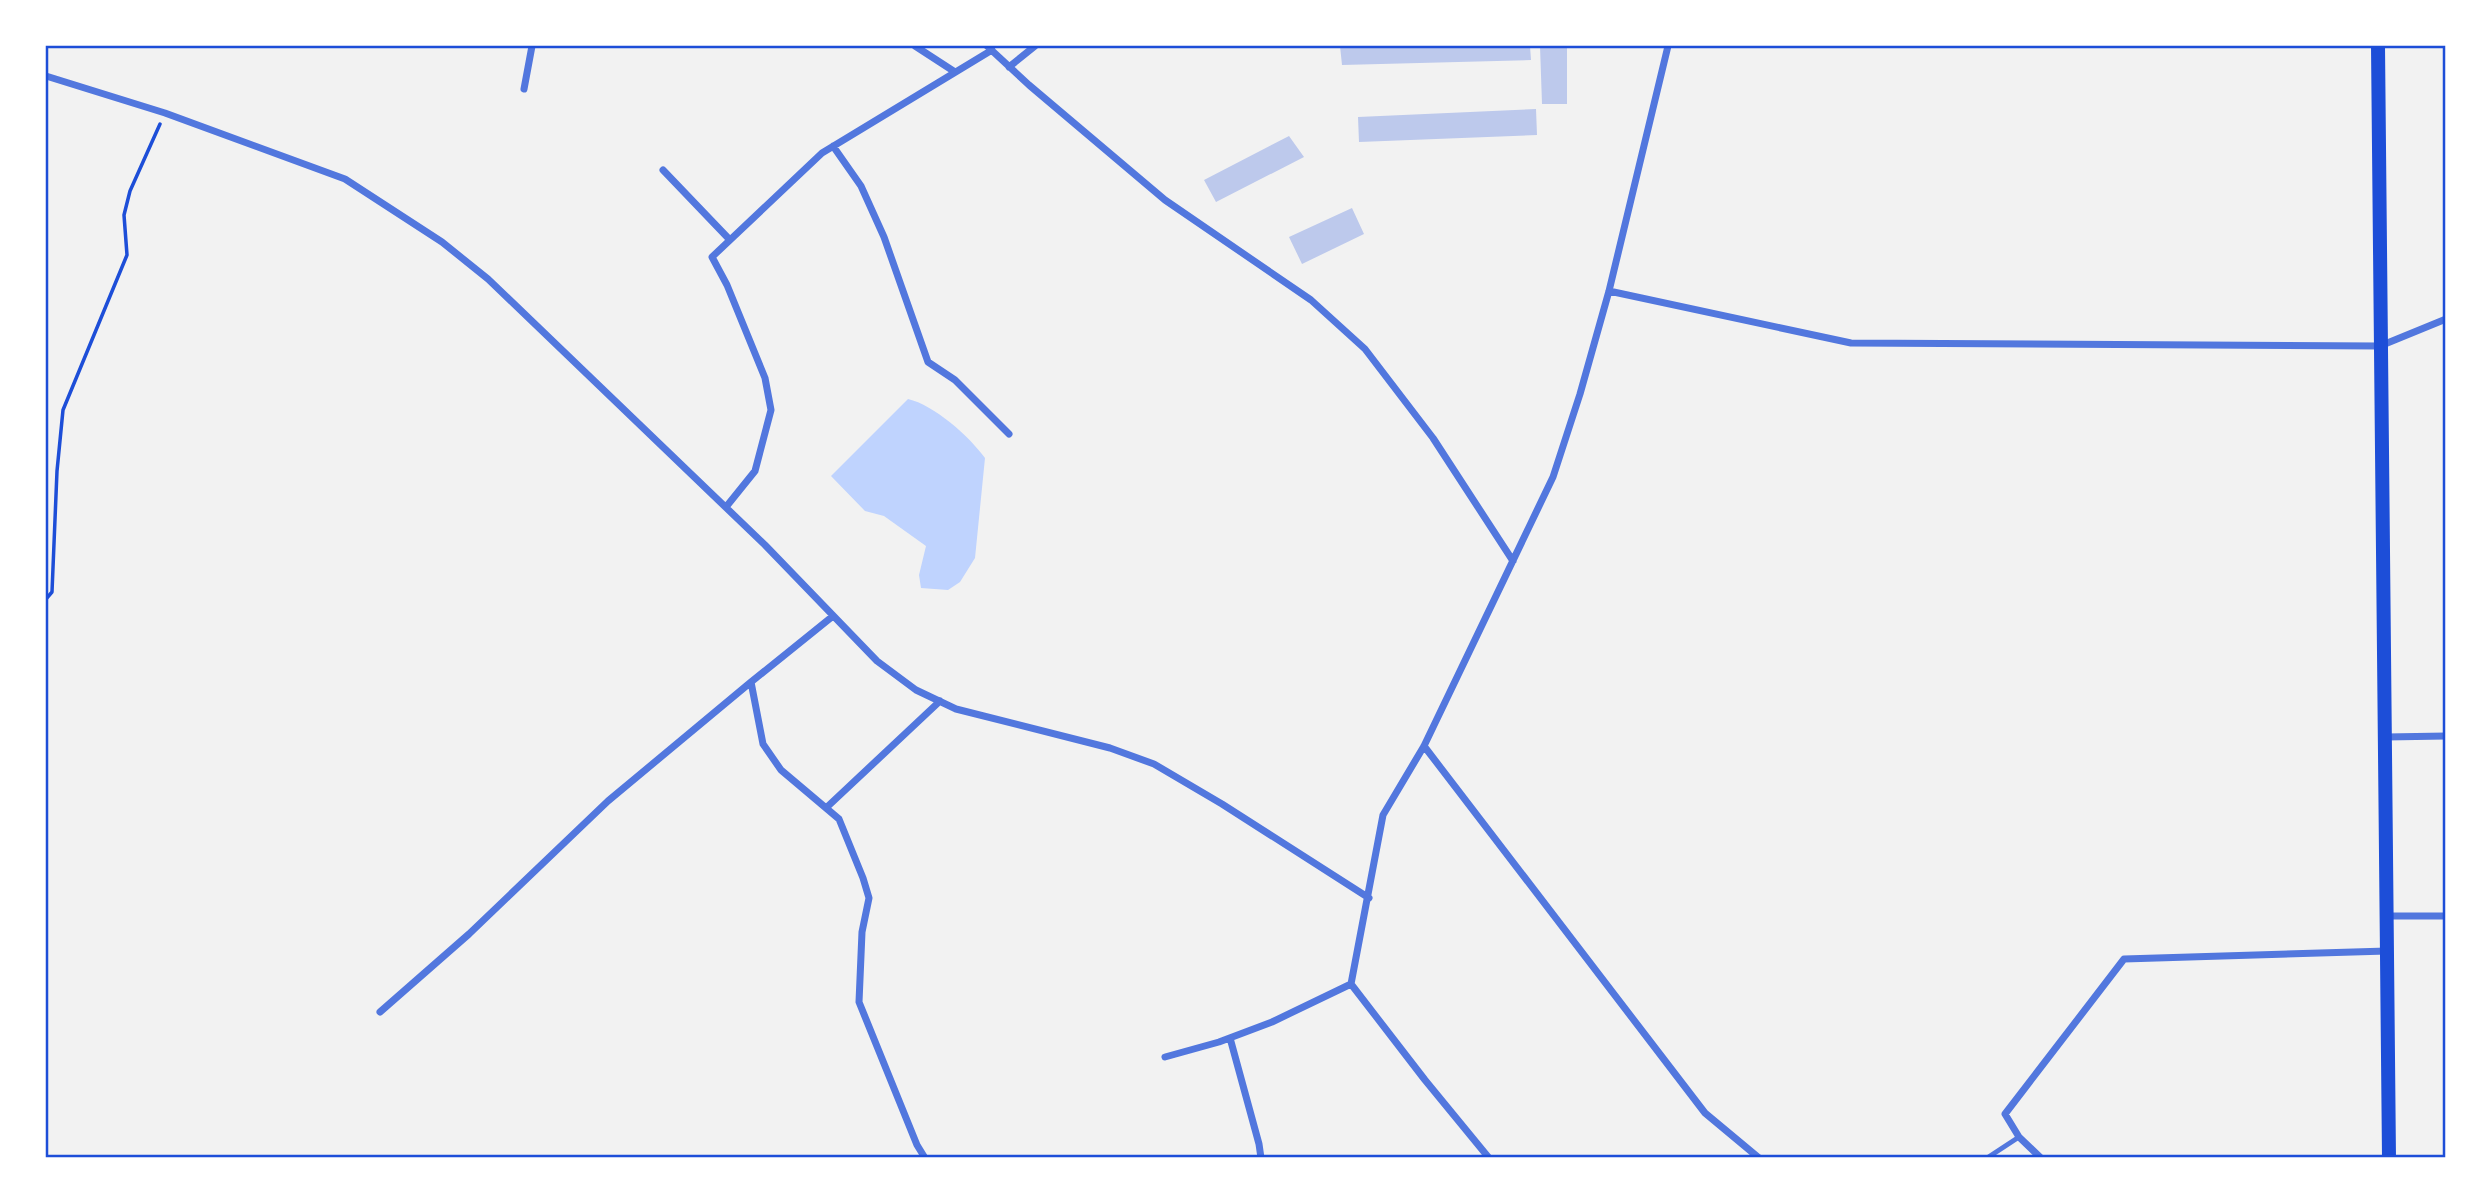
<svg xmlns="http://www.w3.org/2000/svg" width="2491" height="1203" viewBox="0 0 2491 1203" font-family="'Source Sans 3',sans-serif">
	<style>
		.water { fill: #bfd3fe }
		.building { fill: #bdc9ec }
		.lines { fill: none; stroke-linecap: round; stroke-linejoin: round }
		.path { stroke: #1d4ed8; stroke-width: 3.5 }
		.service { stroke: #5277de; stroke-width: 5 }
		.minor { stroke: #5277de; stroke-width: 7 }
		.secondary { stroke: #1d4ed8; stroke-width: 14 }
		.neatline { fill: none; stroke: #1d4ed8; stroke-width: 2.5 }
	</style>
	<rect width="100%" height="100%" fill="#f2f2f2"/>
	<path class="water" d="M 908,399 C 934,405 969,436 985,458 L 975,558 L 960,582 L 948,590 L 921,588 L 919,575 L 926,546 L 884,516 L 865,511 L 831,476 Z"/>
	<path class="building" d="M 1340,46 L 1530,46 L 1531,60 L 1342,65 Z
		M 1540,46 L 1567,46 L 1567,104 L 1542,104 Z
		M 1536,109 L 1537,135 L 1359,142 L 1358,117 Z
		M 1289,136 L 1304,157 L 1216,202 L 1204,180 Z
		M 1352,208 L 1364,234 L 1302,264 L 1289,237 Z"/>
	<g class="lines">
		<path class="path" d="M 46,599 L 52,592 L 57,471 L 63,410 L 127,255 L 124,215 L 130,191 L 160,124"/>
		<path class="service" d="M 1987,1158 L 2019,1137"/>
		<path class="minor" d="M 915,46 L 955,72
			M 987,46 L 1029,85 L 1165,200 L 1311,300 L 1365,349 L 1433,438 L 1513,561
			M 1009,67 L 1035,46
			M 46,76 L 165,113 L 345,179 L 442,242 L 488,279 L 765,545 L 877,661 L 916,690 L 956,709 L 1110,748 L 1154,764 L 1222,804 L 1369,898
			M 524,89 L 532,46
			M 833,146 L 861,186 L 884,237 L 928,362 L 955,380 L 1009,434
			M 663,170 L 730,240
			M 1609,291 L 1851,343 L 2380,346 L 2446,319
			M 726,507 L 755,471 L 771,410 L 765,378 L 727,285 L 712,257 L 822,153 L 992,50
			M 833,616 L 751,682 L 763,744 L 781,770 L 839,819 L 863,878 L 869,898 L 862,932 L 859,1002 L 917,1145 L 925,1158
			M 2386,737 L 2446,736
			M 1424,746 L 1705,1113 L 1759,1158
			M 826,808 L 940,701
			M 2387,916 L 2446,916
			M 380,1012 L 469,934 L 608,801 L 751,682
			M 1230,1038 L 1259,1144 L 1261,1158
			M 1165,1057 L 1219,1042 L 1272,1022 L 1351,984
			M 1489,1158 L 1425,1080 L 1351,984 L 1383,815 L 1424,746 L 1553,477 L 1580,394 L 1609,291 L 1668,46
			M 2041,1158 L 2019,1137 L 2005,1114 L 2124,959 L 2387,951"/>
		<path class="secondary" d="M 2378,46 L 2389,1158"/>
	</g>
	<rect width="2491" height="1203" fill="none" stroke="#ffffff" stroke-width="94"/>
	<rect x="47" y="47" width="2397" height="1109" class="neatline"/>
</svg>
